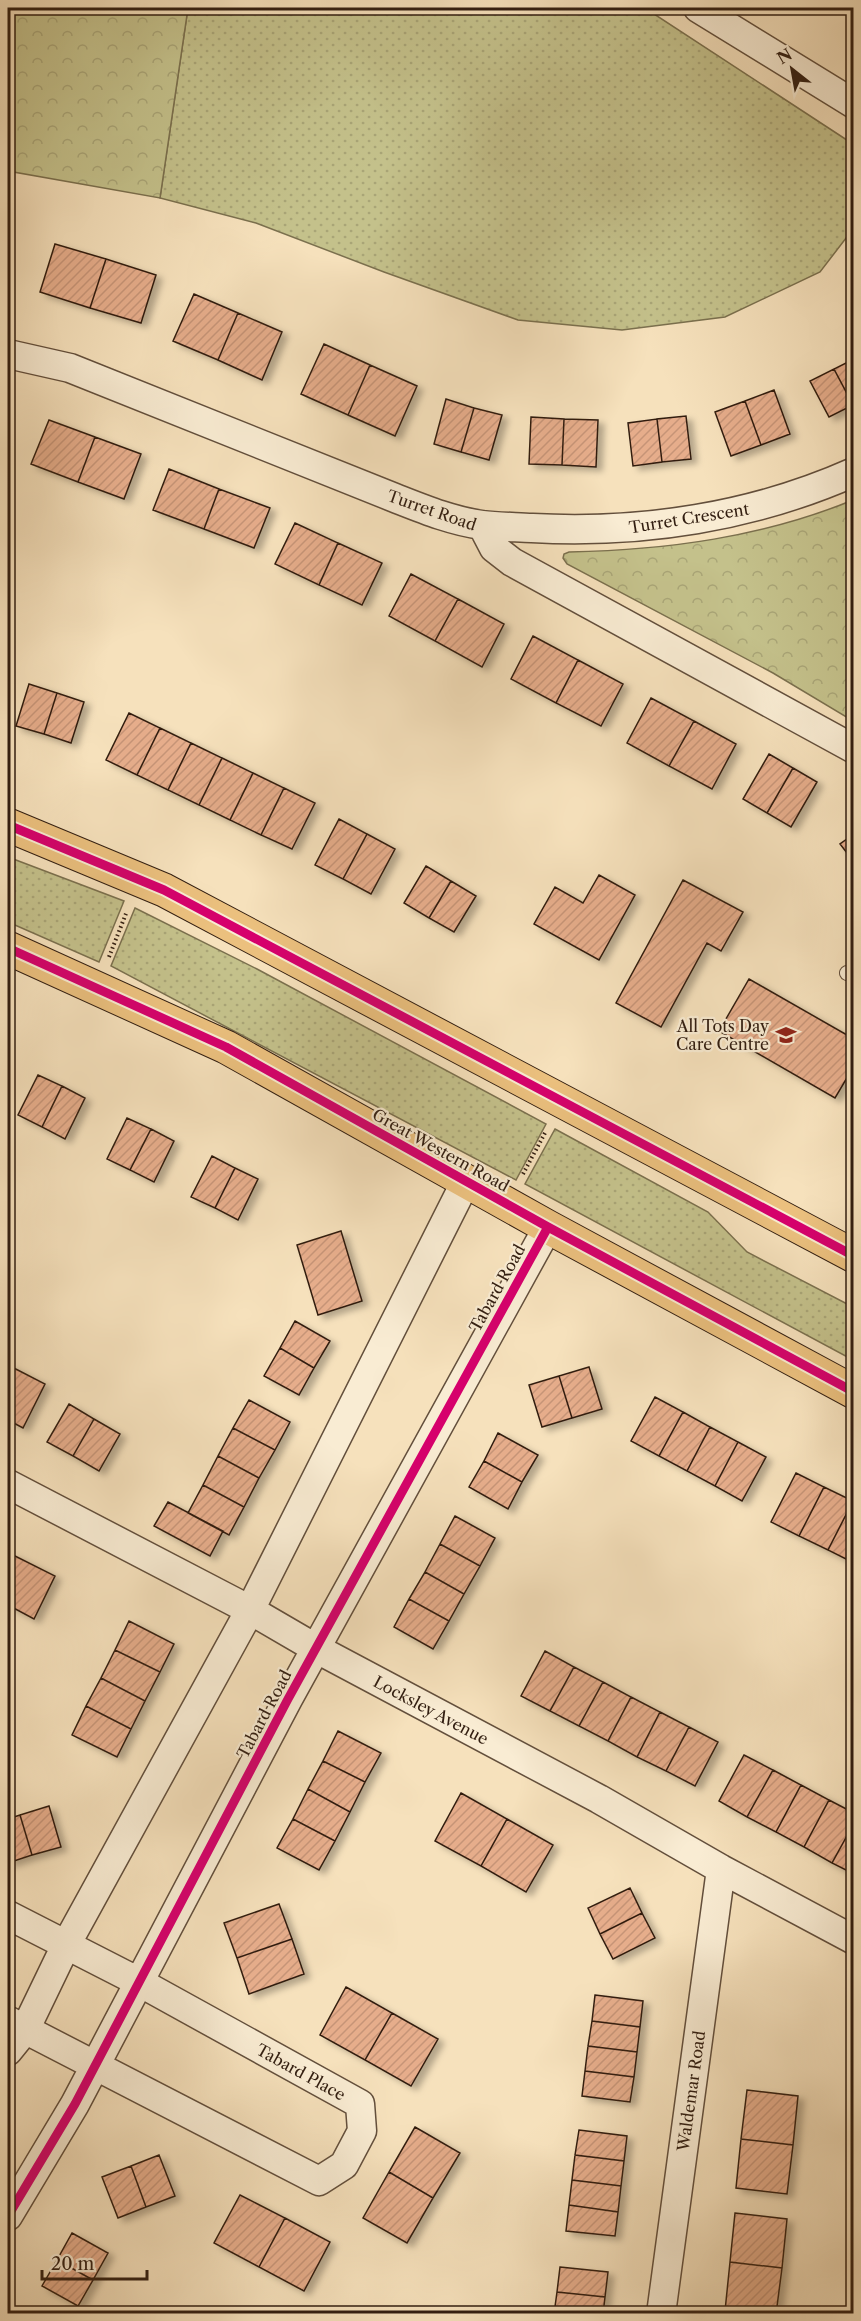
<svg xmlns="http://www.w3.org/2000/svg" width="861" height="2321" viewBox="0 0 861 2321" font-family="'Libre Caslon Text',serif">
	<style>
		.grass { fill: url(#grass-dots); stroke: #7b704e; stroke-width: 1.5 }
		.forest { fill: url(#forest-crowns); stroke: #7b704e; stroke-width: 1.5 }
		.building { fill: url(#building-hatch); stroke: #321e11; stroke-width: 1.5; filter: url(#shadow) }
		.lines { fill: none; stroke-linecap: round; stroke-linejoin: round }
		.service-casing { stroke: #634f3c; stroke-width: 16 }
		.minor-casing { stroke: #634f3c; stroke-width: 31 }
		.primary-casing { stroke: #321e11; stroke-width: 35 }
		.path { stroke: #321e11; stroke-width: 4; stroke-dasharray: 1.5 3; stroke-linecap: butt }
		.service { stroke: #f9ecd3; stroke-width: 14 }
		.minor { stroke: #f9ecd3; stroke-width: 28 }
		.primary { stroke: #ebc07e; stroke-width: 33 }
		.cycleway-casing { stroke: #f9ecd3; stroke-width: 13 }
		.cycleway { stroke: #d6006c; stroke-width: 9 }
		.labels { text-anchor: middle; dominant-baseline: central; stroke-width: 4.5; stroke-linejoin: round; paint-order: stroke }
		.street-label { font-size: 16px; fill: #321e11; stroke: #f9ecd3 }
		.poi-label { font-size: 16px; fill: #321e11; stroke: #f9ecd3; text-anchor: end }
	</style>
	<defs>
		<pattern id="grass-dots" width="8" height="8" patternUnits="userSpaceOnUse" patternTransform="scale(1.5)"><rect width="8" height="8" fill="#c4c18b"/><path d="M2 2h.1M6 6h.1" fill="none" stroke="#a9a577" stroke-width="1.8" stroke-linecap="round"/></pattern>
		<pattern id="forest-crowns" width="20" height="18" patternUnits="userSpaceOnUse" patternTransform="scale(1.5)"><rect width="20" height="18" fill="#c4c18b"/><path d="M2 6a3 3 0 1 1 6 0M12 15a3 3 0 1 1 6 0" fill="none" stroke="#a9a577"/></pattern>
		<pattern id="building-hatch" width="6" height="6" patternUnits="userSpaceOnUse" patternTransform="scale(1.5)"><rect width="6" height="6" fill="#e6ad8b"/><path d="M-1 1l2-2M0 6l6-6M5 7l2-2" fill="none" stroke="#c69477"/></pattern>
		<filter id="shadow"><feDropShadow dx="6" dy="4" stdDeviation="3" flood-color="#0004"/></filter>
	</defs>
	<rect width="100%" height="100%" fill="#f6e1bc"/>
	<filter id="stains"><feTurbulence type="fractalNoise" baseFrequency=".00333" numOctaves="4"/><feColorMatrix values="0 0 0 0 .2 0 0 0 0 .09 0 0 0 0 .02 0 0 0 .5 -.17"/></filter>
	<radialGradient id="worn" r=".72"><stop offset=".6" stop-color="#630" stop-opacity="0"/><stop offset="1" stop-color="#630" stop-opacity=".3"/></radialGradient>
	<path class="grass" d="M 188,8 L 645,8 L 853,144 L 853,229 L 820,272 L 725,317 L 622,330 L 518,320 L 384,272 L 256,223 L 160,198 Z
		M 8,857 L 124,901 L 99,962 L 8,922 Z
		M 135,908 L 257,969 L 546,1124 L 516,1180 L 111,966 Z
		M 555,1129 L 708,1212 L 747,1252 L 853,1307 L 853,1360 L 525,1184 Z"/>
	<path class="forest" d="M 8,8 L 188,8 L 160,198 L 8,171 Z
		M 853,500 L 853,721 L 773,673 L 567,564 L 563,558 L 564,554 L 569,552 C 667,550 763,537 853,500 Z"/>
	<path class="building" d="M 55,244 L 106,259 L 90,308 L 40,292 Z
		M 106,259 L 156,275 L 141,323 L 90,308 Z
		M 194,294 L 238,313 L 218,360 L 173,341 Z
		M 238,313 L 282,332 L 262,380 L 218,360 Z
		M 324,344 L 370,365 L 348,415 L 301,394 Z
		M 854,359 L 854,404 L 853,405 L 834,369 Z
		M 370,365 L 417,386 L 395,436 L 348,415 Z
		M 834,369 L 853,405 L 829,417 L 810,381 Z
		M 774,390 L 790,434 L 761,445 L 745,401 Z
		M 446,399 L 474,408 L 461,452 L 434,444 Z
		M 745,401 L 761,445 L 731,456 L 715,412 Z
		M 474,408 L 502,415 L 489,460 L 461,452 Z
		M 686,416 L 691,459 L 662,462 L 657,419 Z
		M 531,417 L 564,419 L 562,465 L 529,464 Z
		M 564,419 L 598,420 L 596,467 L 562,465 Z
		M 657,419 L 662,462 L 633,466 L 628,423 Z
		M 49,420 L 95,437 L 78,482 L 31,464 Z
		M 95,437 L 141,454 L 124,499 L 78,482 Z
		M 169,469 L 219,489 L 204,529 L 153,510 Z
		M 219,489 L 270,508 L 254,548 L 204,529 Z
		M 295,523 L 338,543 L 319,585 L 275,564 Z
		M 338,543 L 382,563 L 362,605 L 319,585 Z
		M 411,574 L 458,599 L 435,641 L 389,616 Z
		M 458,599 L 504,624 L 482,667 L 435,641 Z
		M 533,636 L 578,660 L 556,703 L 511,679 Z
		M 578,660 L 623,684 L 601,726 L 556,703 Z
		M 29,684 L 57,693 L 44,734 L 16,726 Z
		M 57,693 L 84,702 L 71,743 L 44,734 Z
		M 651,698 L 694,721 L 669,766 L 627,743 Z
		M 129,713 L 160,728 L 137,775 L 106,760 Z
		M 694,721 L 736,744 L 712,789 L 669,766 Z
		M 160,728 L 191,743 L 168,790 L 137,775 Z
		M 191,743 L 222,758 L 199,805 L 168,790 Z
		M 769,754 L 793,768 L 767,813 L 743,799 Z
		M 222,758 L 253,773 L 230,820 L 199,805 Z
		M 793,768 L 817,782 L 791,827 L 767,813 Z
		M 253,773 L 284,788 L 261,835 L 230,820 Z
		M 284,788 L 315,803 L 292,849 L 261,835 Z
		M 339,819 L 367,834 L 343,879 L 315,865 Z
		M 367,834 L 395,849 L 371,894 L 343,879 Z
		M 854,834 L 854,862 L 840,844 Z
		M 426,866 L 451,881 L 429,918 L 404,903 Z
		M 599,875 L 635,895 L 599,960 L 534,924 L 555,887 L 583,903 Z
		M 683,880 L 743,912 L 721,951 L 707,943 L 661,1027 L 616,1003 Z
		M 451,881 L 476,896 L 454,932 L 429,918 Z
		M 749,979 L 854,1039 L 854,1066 L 835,1098 L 719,1031 Z
		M 38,1075 L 62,1086 L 42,1127 L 18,1115 Z
		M 62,1086 L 85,1098 L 65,1139 L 42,1127 Z
		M 127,1118 L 151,1129 L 130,1170 L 107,1159 Z
		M 151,1129 L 174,1141 L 154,1182 L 130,1170 Z
		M 212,1156 L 235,1168 L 215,1208 L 191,1197 Z
		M 235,1168 L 258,1179 L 238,1220 L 215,1208 Z
		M 341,1231 L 362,1301 L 318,1315 L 297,1245 Z
		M 295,1321 L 330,1341 L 314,1368 L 280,1348 Z
		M 280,1348 L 314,1368 L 299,1395 L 264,1376 Z
		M 8,1365 L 45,1384 L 23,1428 L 8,1420 Z
		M 589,1367 L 602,1409 L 572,1418 L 559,1376 Z
		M 559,1376 L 572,1418 L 542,1427 L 529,1385 Z
		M 655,1397 L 683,1412 L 659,1456 L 631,1441 Z
		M 249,1400 L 290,1422 L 275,1450 L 233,1428 Z
		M 69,1404 L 94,1419 L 73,1456 L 47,1442 Z
		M 683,1412 L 710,1427 L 687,1471 L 659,1456 Z
		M 94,1419 L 120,1434 L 99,1471 L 73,1456 Z
		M 710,1427 L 738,1442 L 715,1486 L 687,1471 Z
		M 233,1428 L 275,1450 L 259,1478 L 218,1456 Z
		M 498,1433 L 538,1455 L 522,1482 L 484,1461 Z
		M 738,1442 L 766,1457 L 742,1501 L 715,1486 Z
		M 218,1456 L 259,1478 L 244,1507 L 203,1485 Z
		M 484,1461 L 522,1482 L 508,1509 L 469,1487 Z
		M 796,1473 L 824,1487 L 799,1536 L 771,1522 Z
		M 203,1485 L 244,1507 L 229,1535 L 188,1513 Z
		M 824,1487 L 853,1501 L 828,1550 L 799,1536 Z
		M 853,1501 L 854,1502 L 854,1563 L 828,1550 Z
		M 168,1502 L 223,1531 L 210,1556 L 154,1526 Z
		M 455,1516 L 495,1538 L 480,1566 L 440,1544 Z
		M 440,1544 L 480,1566 L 464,1594 L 425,1572 Z
		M 11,1554 L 55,1576 L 34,1619 L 8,1605 L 8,1560 Z
		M 425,1572 L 464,1594 L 449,1621 L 409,1599 Z
		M 409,1599 L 449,1621 L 433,1649 L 394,1627 Z
		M 129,1621 L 174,1644 L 160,1672 L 115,1650 Z
		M 115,1650 L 160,1672 L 145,1701 L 101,1678 Z
		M 545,1651 L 574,1667 L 550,1711 L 521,1696 Z
		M 574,1667 L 603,1682 L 579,1726 L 550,1711 Z
		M 101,1678 L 145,1701 L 131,1729 L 86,1706 Z
		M 603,1682 L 631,1697 L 608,1741 L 579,1726 Z
		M 631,1697 L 660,1712 L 637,1757 L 608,1741 Z
		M 86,1706 L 131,1729 L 117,1757 L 72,1735 Z
		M 660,1712 L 689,1727 L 666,1771 L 637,1757 Z
		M 689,1727 L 718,1742 L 695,1786 L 666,1771 Z
		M 338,1731 L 381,1753 L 365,1782 L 323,1761 Z
		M 744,1755 L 773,1770 L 747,1817 L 719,1801 Z
		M 323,1761 L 365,1782 L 350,1812 L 308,1789 Z
		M 773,1770 L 801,1785 L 776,1832 L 747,1817 Z
		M 801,1785 L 829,1800 L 804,1847 L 776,1832 Z
		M 308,1789 L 350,1812 L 335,1841 L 293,1819 Z
		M 461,1793 L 507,1819 L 481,1866 L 435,1841 Z
		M 829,1800 L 854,1813 L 854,1823 L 832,1863 L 804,1847 Z
		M 49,1806 L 61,1847 L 32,1855 L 20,1815 Z
		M 20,1815 L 32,1855 L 8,1863 L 8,1819 Z
		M 293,1819 L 335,1841 L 319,1870 L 277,1848 Z
		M 507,1819 L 553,1845 L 526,1892 L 481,1866 Z
		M 854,1823 L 854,1874 L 832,1863 Z
		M 630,1888 L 642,1913 L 600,1934 L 588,1908 Z
		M 279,1904 L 292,1939 L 237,1958 L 224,1923 Z
		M 642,1913 L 655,1938 L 613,1959 L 600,1934 Z
		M 292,1939 L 304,1974 L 249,1994 L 237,1958 Z
		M 346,1987 L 392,2013 L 365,2060 L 320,2035 Z
		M 595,1995 L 643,2001 L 640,2027 L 592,2021 Z
		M 392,2013 L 438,2039 L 411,2086 L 365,2060 Z
		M 592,2021 L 640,2027 L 637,2052 L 588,2046 Z
		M 588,2046 L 637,2052 L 634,2077 L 585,2071 Z
		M 585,2071 L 634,2077 L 630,2102 L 582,2096 Z
		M 747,2090 L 798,2096 L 793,2145 L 741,2139 Z
		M 415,2127 L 460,2153 L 433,2198 L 389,2172 Z
		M 579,2130 L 627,2136 L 624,2161 L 575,2155 Z
		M 741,2139 L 793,2145 L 787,2194 L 736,2188 Z
		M 159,2155 L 175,2196 L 146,2207 L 131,2166 Z
		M 575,2155 L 624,2161 L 621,2186 L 572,2180 Z
		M 131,2166 L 146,2207 L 118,2218 L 102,2177 Z
		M 389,2172 L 433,2198 L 407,2243 L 363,2218 Z
		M 572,2180 L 621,2186 L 618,2212 L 569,2205 Z
		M 240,2195 L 285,2218 L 259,2267 L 214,2243 Z
		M 569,2205 L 618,2212 L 615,2236 L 566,2231 Z
		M 735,2213 L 787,2219 L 782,2268 L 730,2262 Z
		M 285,2218 L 330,2242 L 304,2291 L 259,2267 Z
		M 72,2233 L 108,2253 L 93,2280 L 57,2260 Z
		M 57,2260 L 93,2280 L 78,2306 L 42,2286 Z
		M 730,2262 L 782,2268 L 776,2314 L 725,2311 Z
		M 560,2267 L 608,2272 L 605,2297 L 557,2292 Z
		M 557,2292 L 605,2297 L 603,2314 L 554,2314 Z"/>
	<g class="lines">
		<g class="service-casing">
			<path id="service" d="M 847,973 L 854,976"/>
		</g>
		<g class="minor-casing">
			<path id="minor" d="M 698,8 L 854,104
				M 8,354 L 70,368 L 395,498 C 423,509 452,521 482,525 C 499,527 516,527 532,528 C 642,534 753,517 854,472
				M 482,525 L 494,548 L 512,562 L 854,749
				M 8,1484 L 250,1610 L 317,1649 L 599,1799 L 721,1869 L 854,1940
				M 8,1915 L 139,1982 L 360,2104 L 362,2131 L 344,2165 L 319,2181 L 9,2021
				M 8,2051 L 25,2030 L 66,1945 L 250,1610 L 466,1181
				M 8,2216 L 75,2104 L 288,1699 L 548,1227
				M 661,2314 L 721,1869"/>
		</g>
		<g class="primary-casing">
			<path id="primary" d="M 8,825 L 164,890 L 854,1256
				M 8,948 L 226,1047 L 548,1227 L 854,1392"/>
		</g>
		<path class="path" d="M 109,957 L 127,911
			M 523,1174 L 546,1131"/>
		<use href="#service" class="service"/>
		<use href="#minor" class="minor"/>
		<use href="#primary" class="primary"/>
		<g class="cycleway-casing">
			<path id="cycleway" d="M 8,825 L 164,890 L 854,1256
				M 8,948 L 226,1047 L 548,1227 L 854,1392
				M 8,2216 L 75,2104 L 288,1699 L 548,1227"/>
		</g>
		<use href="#cycleway" class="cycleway"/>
	</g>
	<defs>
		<g id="school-bare" transform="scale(1.62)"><path d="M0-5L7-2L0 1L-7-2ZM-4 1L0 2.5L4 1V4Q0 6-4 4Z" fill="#8f2418" stroke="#f9ecd3" stroke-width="2.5" paint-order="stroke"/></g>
	</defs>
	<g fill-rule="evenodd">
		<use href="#school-bare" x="786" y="1035"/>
	</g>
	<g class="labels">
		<g class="street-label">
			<text transform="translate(432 510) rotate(19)">Turret Road</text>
			<text transform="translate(689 518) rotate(-9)">Turret Crescent</text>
			<text transform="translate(441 1150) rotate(29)">Great Western Road</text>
			<text transform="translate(497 1288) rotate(-61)">Tabard Road</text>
			<text transform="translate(431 1710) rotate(28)">Locksley Avenue</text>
			<text transform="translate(264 1714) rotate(-62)">Tabard Road</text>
			<text transform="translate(301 2072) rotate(29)">Tabard Place</text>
			<text transform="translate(691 2091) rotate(-82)">Waldemar Road</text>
		</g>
		<g class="poi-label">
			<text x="769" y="1026">All Tots Day<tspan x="769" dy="18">Care Centre</tspan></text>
		</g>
	</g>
	<rect width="861" height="2321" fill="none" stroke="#f6e1bc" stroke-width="30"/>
	<rect x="9" y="9" width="843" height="2303" fill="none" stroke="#321e11" stroke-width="3"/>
	<rect x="15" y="15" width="831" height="2291" fill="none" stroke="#321e11" stroke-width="1.5"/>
	<g transform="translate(792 69) rotate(329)" stroke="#f9ecd3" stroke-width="4.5" paint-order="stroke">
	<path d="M0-4.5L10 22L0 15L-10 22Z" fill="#321e11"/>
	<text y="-9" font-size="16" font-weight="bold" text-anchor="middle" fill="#321e11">N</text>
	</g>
	<path d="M42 2270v9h105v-9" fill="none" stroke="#321e11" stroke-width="3"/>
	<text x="51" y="2270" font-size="18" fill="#321e11" stroke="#f9ecd3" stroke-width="4.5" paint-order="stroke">20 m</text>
	<rect width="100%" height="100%" filter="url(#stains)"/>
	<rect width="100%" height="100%" fill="url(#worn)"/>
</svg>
